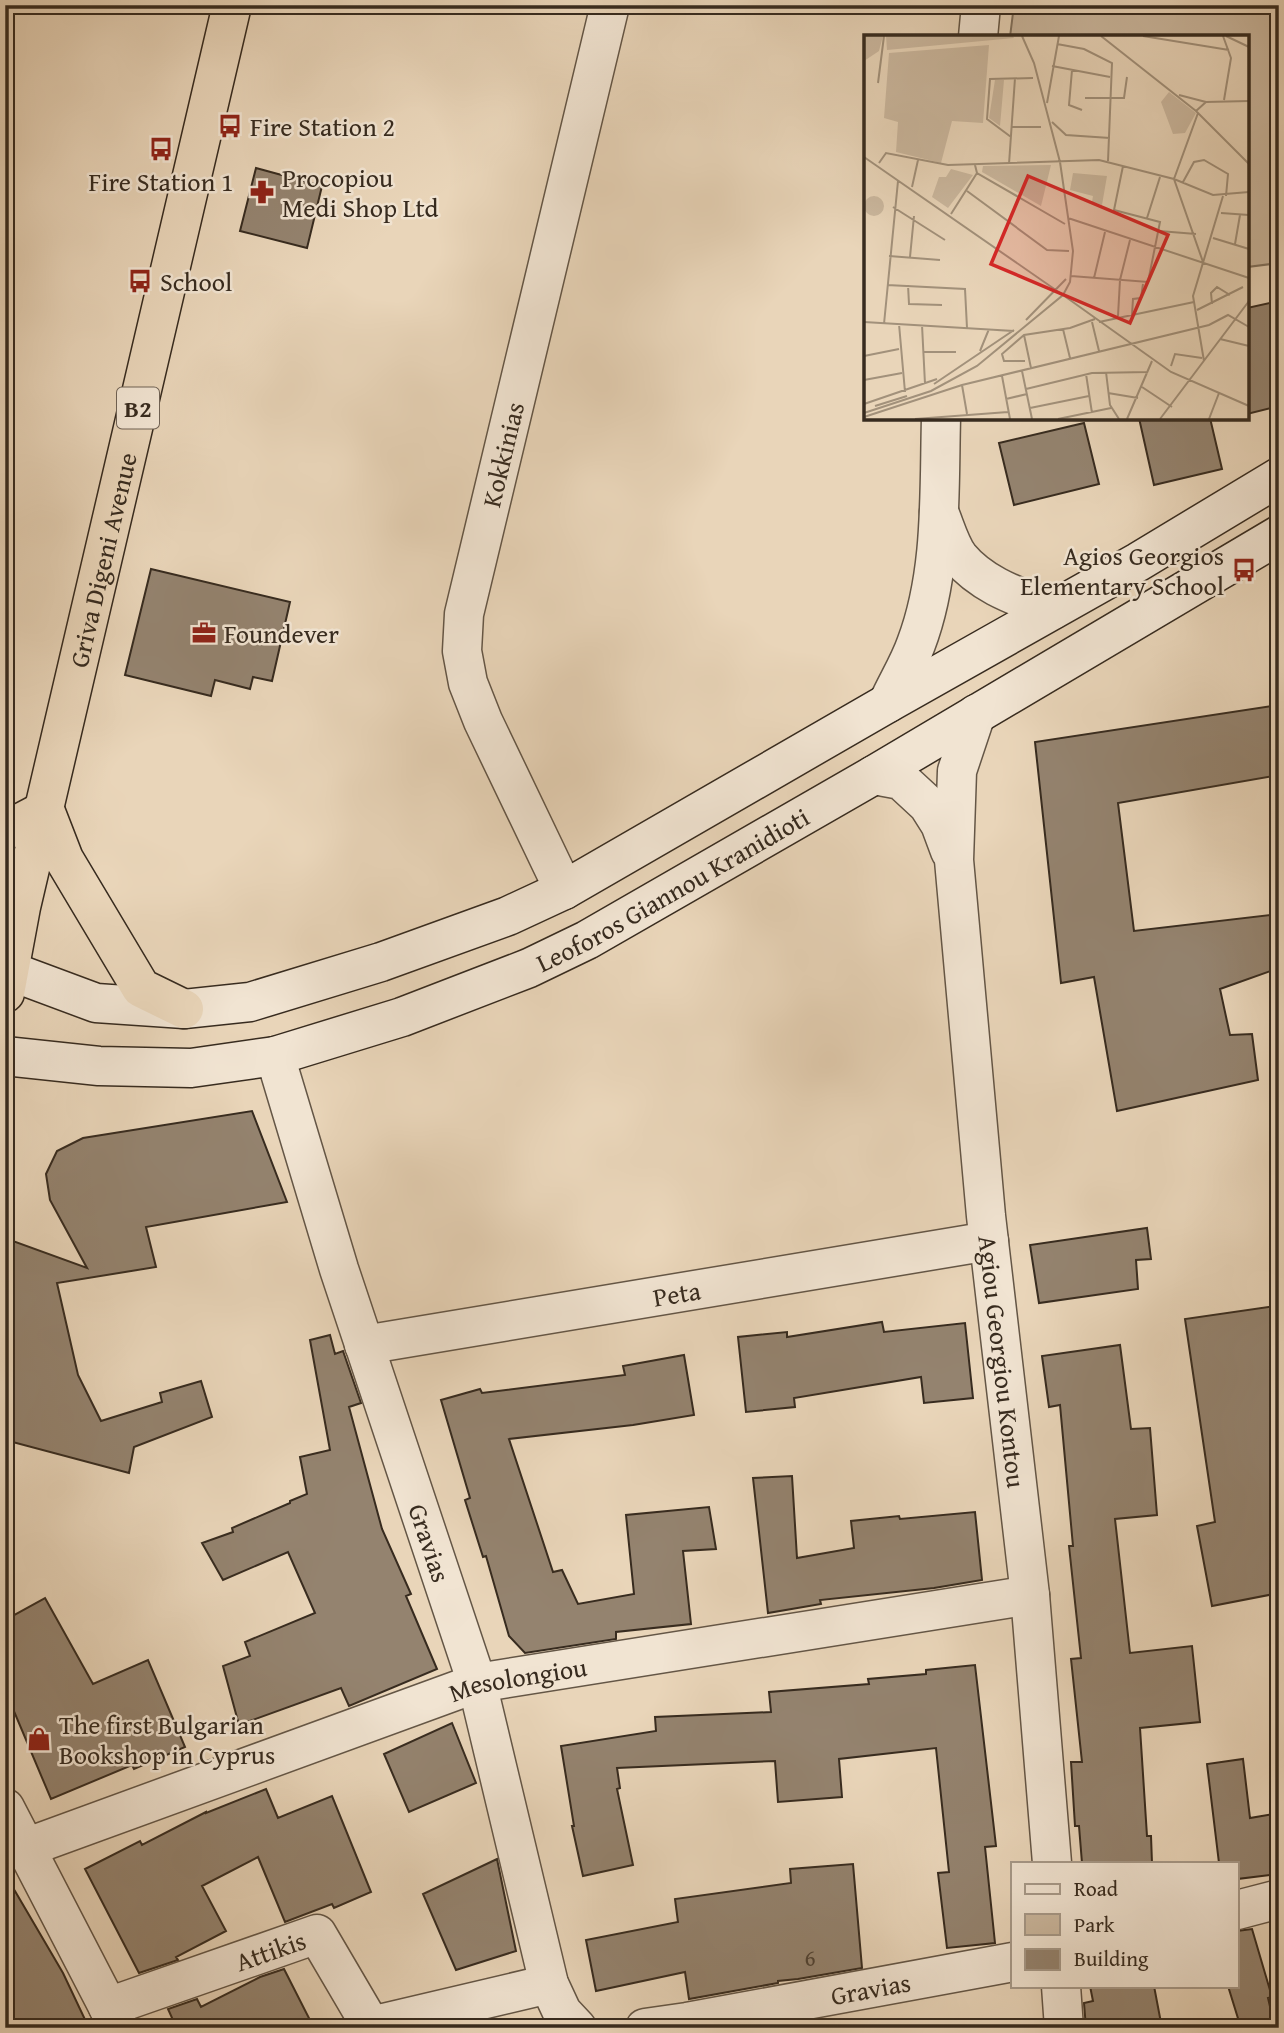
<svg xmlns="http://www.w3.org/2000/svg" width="1284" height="2033" viewBox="0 0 1284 2033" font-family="'Gentium Book Plus',serif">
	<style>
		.green { fill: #cbb89f; stroke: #81725f; stroke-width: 2 }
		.building { fill: #94836f; stroke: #372b1f; stroke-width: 2 }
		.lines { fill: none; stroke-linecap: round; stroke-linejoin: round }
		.street-casing { stroke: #645646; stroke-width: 41 }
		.secondary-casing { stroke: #372b1f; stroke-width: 41 }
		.highway-casing { stroke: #372b1f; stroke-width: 41 }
		.street { stroke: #f1e4d2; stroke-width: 38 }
		.secondary { stroke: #f1e4d2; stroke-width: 38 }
		.highway { stroke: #e9d5b9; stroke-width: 38 }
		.labels { text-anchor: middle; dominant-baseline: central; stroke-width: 5; stroke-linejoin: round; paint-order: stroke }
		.number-label { font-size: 23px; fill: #4e4133 }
		.shield { fill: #f1e4d2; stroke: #6f6255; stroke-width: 2 }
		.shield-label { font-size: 24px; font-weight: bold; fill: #372b1f }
		.poi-label { font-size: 26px; fill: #372b1f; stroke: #f1e4d2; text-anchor: start }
		.street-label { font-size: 26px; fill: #372b1f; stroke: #f1e4d2 }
		.inset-road { fill: none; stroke: #a2917b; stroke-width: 2 }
		.view { fill: #d62828; fill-opacity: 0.15; stroke: #d62828; stroke-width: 3.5 }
		.inset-edge { fill: none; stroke: #372b1f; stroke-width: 3.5 }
	</style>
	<rect width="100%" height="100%" fill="#e9d5b9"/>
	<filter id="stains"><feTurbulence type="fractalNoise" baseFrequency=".00286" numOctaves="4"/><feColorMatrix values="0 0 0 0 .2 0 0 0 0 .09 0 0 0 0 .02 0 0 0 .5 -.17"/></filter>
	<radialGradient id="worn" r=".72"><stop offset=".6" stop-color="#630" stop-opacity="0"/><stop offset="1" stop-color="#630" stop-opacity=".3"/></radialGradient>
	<path class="green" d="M 1014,5 L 1279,5 L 1279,263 L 1247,267 L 1247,37 L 1010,37 Z"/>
	<path class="building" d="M 256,168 L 322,186 L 307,248 L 240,231 Z
		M 1279,301 L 1279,406 L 1247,414 L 1247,308 Z
		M 1139,418 L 1210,418 L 1222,469 L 1154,485 Z
		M 1084,423 L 1099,484 L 1014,505 L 999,443 Z
		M 151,569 L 290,602 L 272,681 L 253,677 L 250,689 L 215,680 L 211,696 L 125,675 Z
		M 1279,705 L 1279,775 L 1118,803 L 1134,931 L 1270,915 L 1279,950 L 1279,968 L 1220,989 L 1230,1035 L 1252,1034 L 1258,1080 L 1117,1111 L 1094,977 L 1061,983 L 1035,742 Z
		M 252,1111 L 287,1202 L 146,1227 L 156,1267 L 57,1283 L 78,1375 L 101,1421 L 162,1402 L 160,1393 L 201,1381 L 212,1417 L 134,1447 L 129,1473 L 5,1440 L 5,1272 L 13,1241 L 87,1268 L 50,1200 L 46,1174 L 57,1151 L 83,1138 Z
		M 1147,1228 L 1151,1259 L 1136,1260 L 1138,1289 L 1039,1303 L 1030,1245 Z
		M 1275,1306 L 1279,1331 L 1279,1593 L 1212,1606 L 1197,1526 L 1215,1522 L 1185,1319 Z
		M 882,1322 L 884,1332 L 965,1323 L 973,1398 L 924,1403 L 921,1377 L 794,1398 L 795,1407 L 746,1412 L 738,1337 L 787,1332 L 787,1337 Z
		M 330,1335 L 335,1354 L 343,1351 L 361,1403 L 349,1407 L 382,1529 L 411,1594 L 406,1596 L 437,1669 L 349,1706 L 341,1688 L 239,1725 L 223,1666 L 250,1656 L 245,1642 L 315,1613 L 288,1552 L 223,1580 L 202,1543 L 233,1532 L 232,1528 L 290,1503 L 290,1501 L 307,1494 L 300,1457 L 330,1450 L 310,1340 Z
		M 1120,1345 L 1131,1429 L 1150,1428 L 1157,1515 L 1115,1519 L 1130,1653 L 1192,1646 L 1200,1722 L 1140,1728 L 1147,1836 L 1151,1836 L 1152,1863 L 1082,1863 L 1079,1826 L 1075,1826 L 1071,1762 L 1082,1762 L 1071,1659 L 1081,1658 L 1069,1546 L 1073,1546 L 1060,1405 L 1049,1407 L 1042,1356 Z
		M 684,1355 L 694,1415 L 633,1425 L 509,1439 L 553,1572 L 562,1570 L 578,1604 L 634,1594 L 626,1515 L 709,1507 L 716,1549 L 683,1551 L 691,1624 L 616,1632 L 616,1639 L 525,1653 L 509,1636 L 486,1556 L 483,1557 L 465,1500 L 470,1498 L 441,1400 L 480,1389 L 482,1393 L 625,1375 L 623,1366 Z
		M 792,1476 L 797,1558 L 854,1548 L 851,1521 L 899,1516 L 900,1519 L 975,1512 L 982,1580 L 934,1588 L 820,1600 L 821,1604 L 768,1613 L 753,1478 Z
		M 45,1598 L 93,1684 L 148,1660 L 185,1747 L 134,1769 L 132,1765 L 51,1799 L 5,1690 L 5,1620 Z
		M 975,1665 L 996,1846 L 985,1847 L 995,1943 L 947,1948 L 938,1873 L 949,1872 L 936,1748 L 839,1759 L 842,1797 L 778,1802 L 775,1761 L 617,1768 L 620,1788 L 617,1789 L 633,1865 L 583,1876 L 572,1826 L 574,1826 L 561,1746 L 656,1731 L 655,1717 L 771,1712 L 769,1692 L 869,1684 L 868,1679 L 926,1674 L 926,1670 Z
		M 452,1723 L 476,1783 L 409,1812 L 384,1754 Z
		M 1243,1759 L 1250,1818 L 1279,1813 L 1279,1874 L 1237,1879 L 1237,1863 L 1219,1863 L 1207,1764 Z
		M 266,1789 L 278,1818 L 332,1796 L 371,1892 L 334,1908 L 332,1904 L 285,1922 L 258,1857 L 202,1886 L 226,1931 L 176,1957 L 178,1960 L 139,1973 L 85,1869 L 140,1841 L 142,1845 L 206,1812 L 206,1813 Z
		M 497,1859 L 516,1951 L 456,1970 L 423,1894 Z
		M 853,1864 L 862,1968 L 798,1979 L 778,1981 L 778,1983 L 689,1999 L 685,1972 L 596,1991 L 586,1940 L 678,1922 L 675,1899 L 791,1883 L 790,1869 Z
		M 5,1874 L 63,1973 L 89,2028 L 14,2028 L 5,2010 Z
		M 1252,1929 L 1272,1997 L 1268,1998 L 1275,2028 L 1241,2028 L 1228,1986 L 1237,1986 L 1237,1931 Z
		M 284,1969 L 314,2028 L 158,2028 L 173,2020 L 168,2009 L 197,1999 L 201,2007 L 260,1977 Z
		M 1090,1986 L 1154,1986 L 1162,2028 L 1086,2028 L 1084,2003 L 1093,2001 Z"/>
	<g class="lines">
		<g class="street-casing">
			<g id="street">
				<path d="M 978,37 L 981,5"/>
				<path d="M 939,512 C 945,526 950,545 959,557 C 983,586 1019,597 1052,610"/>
				<path d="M 888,703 C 897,683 909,664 916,644 C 943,573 939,493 941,418"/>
				<path id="s1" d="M 976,714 L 957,771 L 954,860 L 986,1216 L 1030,1595 L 1052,1863"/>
				<path d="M 874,775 L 901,780 L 928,805 L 940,824 L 950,851"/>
				<path id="s2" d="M 564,890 L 483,721 L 468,683 L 462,651 L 464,614 L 610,5"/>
				<path id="s3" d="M 275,1056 L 339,1269 L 477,1683 L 549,1984 L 562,2012 L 577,2028"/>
				<path id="s4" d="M 364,1345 L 989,1241"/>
				<path d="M 5,1808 L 119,2028"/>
				<path id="s5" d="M 25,1848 L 477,1683 L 1030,1595"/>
				<path d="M 1237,1910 L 1279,1899"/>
				<path d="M 1061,1986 L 1064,2028"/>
				<path id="s6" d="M 108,2007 L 317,1934 L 371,2026 L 549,1984"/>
				<path id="s7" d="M 645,2028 L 687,2022 L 1013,1962"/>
			</g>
		</g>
		<g class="secondary-casing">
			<g id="secondary">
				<path d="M 10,971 L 96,1003 L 184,1009 L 250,1002 L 381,962 L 508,916 L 564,890 L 888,703 L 1138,562 L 1279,477"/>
				<path id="s8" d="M 5,1056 L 99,1066 L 191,1068 L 275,1056 L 402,1017 L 529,968 L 587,940 L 874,775 L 1279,535"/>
			</g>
		</g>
		<g class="highway-casing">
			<g id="highway">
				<path d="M 45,810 L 64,859 L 141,988 L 184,1009"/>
				<path d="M 5,831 L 45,810"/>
				<path id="s9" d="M 5,993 L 21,907 L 232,5"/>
			</g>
		</g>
		<use href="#street" class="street"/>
		<use href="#secondary" class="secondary"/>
		<use href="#highway" class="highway"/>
	</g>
	<defs>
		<g id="bus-bare" transform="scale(1.89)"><path d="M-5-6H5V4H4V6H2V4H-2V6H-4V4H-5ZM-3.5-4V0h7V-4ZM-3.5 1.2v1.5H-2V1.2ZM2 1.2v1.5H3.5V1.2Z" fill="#8f2418" stroke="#f1e4d2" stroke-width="2.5" paint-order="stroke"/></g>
		<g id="pharmacy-bare" transform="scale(1.89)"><path d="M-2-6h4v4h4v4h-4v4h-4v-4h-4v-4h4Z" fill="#8f2418" stroke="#f1e4d2" stroke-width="2.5" paint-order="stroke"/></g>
		<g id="office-bare" transform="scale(1.89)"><path d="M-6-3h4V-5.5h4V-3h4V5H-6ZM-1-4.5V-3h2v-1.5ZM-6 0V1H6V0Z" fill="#8f2418" stroke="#f1e4d2" stroke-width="2.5" paint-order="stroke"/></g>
		<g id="shop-bare" transform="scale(1.89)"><path d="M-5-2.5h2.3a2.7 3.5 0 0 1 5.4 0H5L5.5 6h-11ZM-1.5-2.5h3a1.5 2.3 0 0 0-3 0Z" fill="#8f2418" stroke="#f1e4d2" stroke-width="2.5" paint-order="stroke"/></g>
	</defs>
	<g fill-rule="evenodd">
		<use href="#bus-bare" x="230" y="126"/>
		<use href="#bus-bare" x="161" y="149"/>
		<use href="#pharmacy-bare" x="262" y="192"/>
		<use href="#bus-bare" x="140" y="281"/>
		<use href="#bus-bare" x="1244" y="570"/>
		<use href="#office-bare" x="204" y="633"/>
		<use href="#shop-bare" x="39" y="1739"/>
	</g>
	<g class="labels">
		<g class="number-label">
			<text x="810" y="1957">6</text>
		</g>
		<rect class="shield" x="117" y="387.5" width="42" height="41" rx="5"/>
		<g class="shield-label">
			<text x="138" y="408">B2</text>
		</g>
		<g class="poi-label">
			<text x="250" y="126">Fire Station 2</text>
			<text x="282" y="177">Procopiou<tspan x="282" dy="30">Medi Shop Ltd</tspan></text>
			<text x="161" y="181" text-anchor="middle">Fire Station 1</text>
			<text x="160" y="281">School</text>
			<text x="1224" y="555" text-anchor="end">Agios Georgios<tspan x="1224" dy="30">Elementary School</tspan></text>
			<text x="224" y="633">Foundever</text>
			<text x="59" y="1724">The first Bulgarian<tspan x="59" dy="30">Bookshop in Cyprus</tspan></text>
		</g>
		<g class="street-label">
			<text stroke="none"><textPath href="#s2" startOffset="462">Kokkinias</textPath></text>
			<text stroke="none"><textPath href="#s9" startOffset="444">Griva Digeni Avenue</textPath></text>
			<text stroke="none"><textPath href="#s8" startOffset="704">Leoforos Giannou Kranidioti</textPath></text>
			<text stroke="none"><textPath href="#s4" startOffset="317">Peta</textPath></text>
			<text stroke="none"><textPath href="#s1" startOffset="653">Agiou Georgiou Kontou</textPath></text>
			<text stroke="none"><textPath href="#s3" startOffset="511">Gravias</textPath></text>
			<text stroke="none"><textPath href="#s5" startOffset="522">Mesolongiou</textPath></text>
			<text stroke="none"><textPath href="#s6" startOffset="172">Attikis</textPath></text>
			<text stroke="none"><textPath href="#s7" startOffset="229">Gravias</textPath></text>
		</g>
	</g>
	<g transform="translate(864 35)">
		<rect width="385" height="385" fill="#e9d5b9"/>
		<path d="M 0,1 L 19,1 L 15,16 L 0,26 ZM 22,1 L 149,1 L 150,3 L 23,15 ZM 125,10 L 119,88 L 88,86 L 77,128 L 32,117 L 34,87 L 20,83 L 25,18 ZM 131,45 L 140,45 L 136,91 L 125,83 ZM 305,57 L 332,78 L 321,98 L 309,99 L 297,67 ZM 187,130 L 177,171 L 118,137 L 119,131 ZM 87,134 L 109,140 L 84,173 L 68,162 L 75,142 L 82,142 ZM 209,138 L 243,141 L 238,170 L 228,167 L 229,161 L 206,155 ZM0 171a10 10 0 1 1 20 0a10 10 0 1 1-20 0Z" fill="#cbb89f"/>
		<path class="inset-road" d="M 237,1 L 332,76 L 385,129M 279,1 L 365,15M 359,1 L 367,23 L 360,65M 362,1 L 385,12M 193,9 L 220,14 L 248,28 L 244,126M 188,31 L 246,42M 208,35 L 205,70 L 218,75M 14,48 L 20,1M 315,60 L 342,67M 221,63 L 260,63 L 263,42M 183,68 L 195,1M 332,76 L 342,67 L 385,66M 334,78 L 310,144 L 339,227M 188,87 L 202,100 L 246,103M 148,92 L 177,92M 147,102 L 123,84 L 126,44 L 169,43M 0,122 L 199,260M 15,128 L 22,118 L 84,130 L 235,125 L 310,144 L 349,160 L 385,157M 145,129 L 151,43M 111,130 L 113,138 L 201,189M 319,147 L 330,127 L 340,125 L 364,139 L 362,161M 48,152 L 54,125M 103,156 L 183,215 L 205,216M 29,172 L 81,205M 357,178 L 385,180M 87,179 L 113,138M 204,183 L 385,243M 283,183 L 296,142M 295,196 L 332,199M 349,203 L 385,214M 371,209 L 376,180M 25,221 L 76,225M 46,222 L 50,181M 207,241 L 284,247 L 296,187 L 250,175 L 259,131M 230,243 L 241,197M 23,250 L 101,254 L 103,293M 44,250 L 45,269 L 78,270M 199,260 L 307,337 L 385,371M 348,269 L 347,258 L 353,252 L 366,260M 333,275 L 379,252M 268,280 L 269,264 L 277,263 L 279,249M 254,281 L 256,245 L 266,205M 162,285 L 202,244M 0,287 L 150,296M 228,287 L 235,316M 235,287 L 330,267M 20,289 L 34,146M 35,289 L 41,357M 58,290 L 61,349M 199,294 L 206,323M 160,300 L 167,333M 356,304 L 385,311M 116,316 L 125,294M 59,317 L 92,317M 0,321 L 35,314M 161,326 L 140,326 L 138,319 L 160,300 L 206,293 L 231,284M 340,326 L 329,261 L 359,161M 307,331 L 311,319 L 338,323M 158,336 L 168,384M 242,337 L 246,370 L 255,384M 222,339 L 228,378M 138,341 L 146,384M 0,345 L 38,338M 70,349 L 150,295M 98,350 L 103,379M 278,352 L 308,372M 162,354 L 228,338 L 284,337M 244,358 L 274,363M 142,364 L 163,359M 0,369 L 73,344M 11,371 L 43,361M 166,373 L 225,361M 0,378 L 67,356 L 113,331 L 199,260 L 206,247 L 209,216 L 196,127 L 170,28 L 158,1M 0,382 L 98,350 L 345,290 L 364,280 L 385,292M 51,384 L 144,377M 194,384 L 247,373M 263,384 L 288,326M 296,384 L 385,266M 345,384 L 355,358"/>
		<path class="view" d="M 164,141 L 304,200 L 266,288 L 127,229 Z"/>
		<rect width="385" height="385" class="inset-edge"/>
	</g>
	<rect width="1284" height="2033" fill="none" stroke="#e9d5b9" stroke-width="28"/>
	<rect x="7" y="7" width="1270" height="2019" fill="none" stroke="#372b1f" stroke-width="3.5"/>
	<rect x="14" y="14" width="1256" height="2005" fill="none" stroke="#372b1f" stroke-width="2"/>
	<rect x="1011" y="1862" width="228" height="126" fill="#f1e4d2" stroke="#a79a8a" stroke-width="2"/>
	<rect x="1025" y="1884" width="35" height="10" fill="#f1e4d2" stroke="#a79a8a" stroke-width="2"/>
	<text x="1074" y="1896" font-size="21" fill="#372b1f">Road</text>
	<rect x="1025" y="1914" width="35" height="21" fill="#cbb89f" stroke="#a79a8a" stroke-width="2"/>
	<text x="1074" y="1932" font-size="21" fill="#372b1f">Park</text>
	<rect x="1025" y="1949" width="35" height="21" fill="#94836f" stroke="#a79a8a" stroke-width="2"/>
	<text x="1074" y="1966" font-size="21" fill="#372b1f">Building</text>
	<rect width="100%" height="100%" filter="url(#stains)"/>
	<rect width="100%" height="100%" fill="url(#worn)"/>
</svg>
